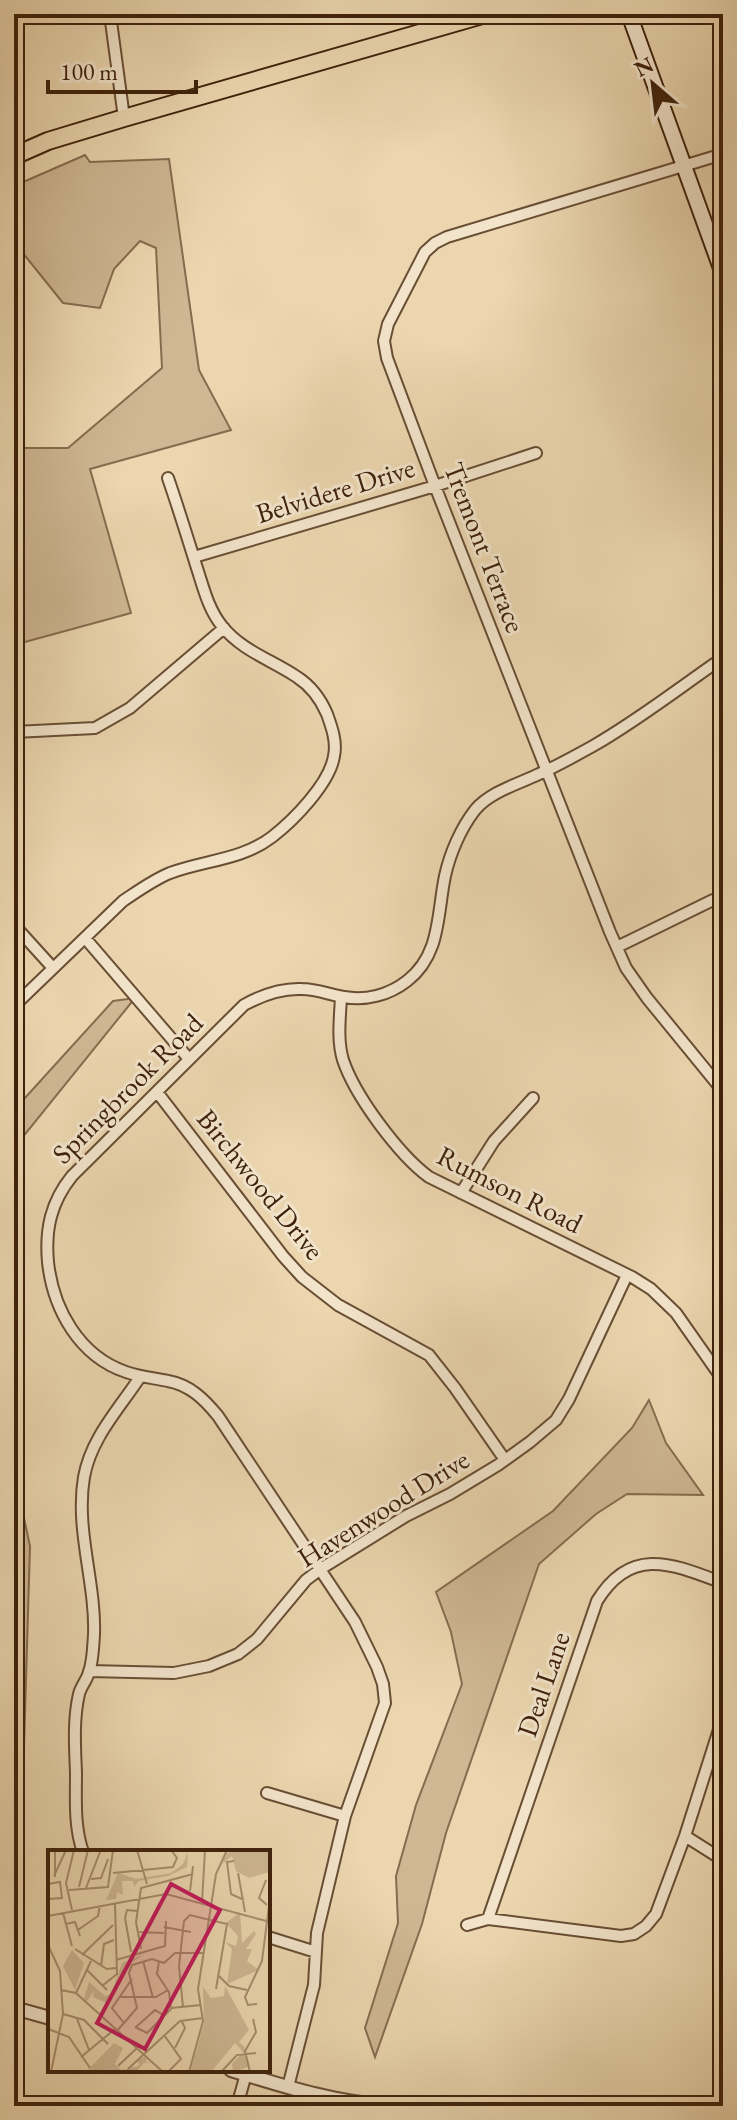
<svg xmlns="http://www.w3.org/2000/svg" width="737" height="2120" viewBox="0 0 737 2120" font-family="'EB Garamond',serif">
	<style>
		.green { fill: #ceb793; stroke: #866c4f; stroke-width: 2 }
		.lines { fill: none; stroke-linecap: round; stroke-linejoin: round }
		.minor-casing { stroke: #694e34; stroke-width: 14 }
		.tertiary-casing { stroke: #694e34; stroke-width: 16 }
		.secondary-casing { stroke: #3e210b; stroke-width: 18 }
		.primary-casing { stroke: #3e210b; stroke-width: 20 }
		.minor { stroke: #f2e4cb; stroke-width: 10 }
		.tertiary { stroke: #f2e4cb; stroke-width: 12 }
		.secondary { stroke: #f2e4cb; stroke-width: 14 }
		.primary { stroke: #ebd6af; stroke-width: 16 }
		.labels { text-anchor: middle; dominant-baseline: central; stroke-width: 6; stroke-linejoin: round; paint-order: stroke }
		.street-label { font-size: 28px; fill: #3e210b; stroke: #f2e4cb }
		.inset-road { fill: none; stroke: #a68e6d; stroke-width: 2 }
		.view { fill: #c2185b; fill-opacity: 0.15; stroke: #c2185b; stroke-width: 4 }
		.inset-edge { fill: none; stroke: #3e210b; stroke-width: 4 }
	</style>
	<rect width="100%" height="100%" fill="#ebd6af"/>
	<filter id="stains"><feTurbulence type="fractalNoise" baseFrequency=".0025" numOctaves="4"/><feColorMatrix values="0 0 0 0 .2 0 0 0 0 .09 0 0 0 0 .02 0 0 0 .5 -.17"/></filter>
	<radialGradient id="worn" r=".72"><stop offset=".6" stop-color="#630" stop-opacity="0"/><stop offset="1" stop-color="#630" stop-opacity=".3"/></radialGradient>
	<path class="green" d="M 85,155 L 90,162 L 169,159 L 199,370 L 231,430 L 90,469 L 131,613 L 14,645 L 14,610 L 16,609 L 14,604 L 14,557 L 22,552 L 14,540 L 14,448 L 68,448 L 162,368 L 156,248 L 140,241 L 114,269 L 100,308 L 63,303 L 14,242 L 14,186 Z
		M 135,998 L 14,1148 L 14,1110 L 113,1001 Z
		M 649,1400 L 666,1443 L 703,1495 L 627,1494 L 596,1514 L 539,1564 L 446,1833 L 422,1924 L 375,2057 L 365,2028 L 398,1923 L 396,1876 L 416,1805 L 462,1684 L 451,1632 L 436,1592 L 553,1511 L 632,1428 Z
		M 14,1472 L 30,1546 L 22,1814 L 14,1815 Z"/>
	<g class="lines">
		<g class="minor-casing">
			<path id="minor" d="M 110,14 L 124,118
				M 723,154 L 447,237 L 435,243 L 425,252 L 388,324 L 384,341 L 387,358 L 435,486 L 610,932 L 626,968 L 647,998 L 723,1091
				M 194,557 L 435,486 L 536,453
				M 14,732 L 95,728 L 130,708 L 224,628
				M 14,925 L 53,968
				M 85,938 L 189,1059
				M 617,947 L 713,900
				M 341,997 C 340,1018 337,1040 343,1060 C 355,1096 399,1155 429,1177 L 632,1277 L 651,1289 L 676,1313 L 723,1380
				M 14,1006 L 123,901 C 138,891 153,880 170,873 C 205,860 242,860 272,837 C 294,820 330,783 334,756 C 337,742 332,728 327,714 C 321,700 311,686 297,677 C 272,660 242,651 222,626 C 208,609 203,586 196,565 C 187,536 178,507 168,478
				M 157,1092 L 283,1256 L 302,1277 L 338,1305 L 429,1355 L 455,1388 L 505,1460
				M 461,1193 L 494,1141 L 533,1098
				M 89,1671 L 174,1673 L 209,1666 L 238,1654 L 257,1639 L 306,1580 L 322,1568 L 406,1516 L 450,1494 L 498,1465 L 530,1442 L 556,1420 L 569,1399 L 627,1275
				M 267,1793 L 345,1816
				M 685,1836 L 723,1860
				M 83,1852 C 74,1827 76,1799 76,1773 C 75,1747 73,1720 79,1694 C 81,1686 87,1680 89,1672 C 93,1661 93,1647 94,1635 C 96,1583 75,1530 84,1477 C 91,1438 119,1409 140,1377
				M 488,1919 L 597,1601 C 631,1545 673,1564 723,1583
				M 467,1925 L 488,1919 L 621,1936 L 634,1934 L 646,1926 L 656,1914 L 685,1836 L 723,1717
				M 268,1937 L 316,1952
				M 288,2087 L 314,1985 L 317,1933 L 345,1816 L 385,1703 L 383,1684 L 377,1667 L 355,1622 L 218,1416 C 204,1399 190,1385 168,1381 C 154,1378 140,1377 126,1372 C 79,1356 53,1309 48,1262 C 45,1229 51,1202 72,1176 L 244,1005 C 262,995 281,988 302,989 C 317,989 330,995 344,997 C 366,1001 389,995 407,981 C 441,955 437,914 445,876 C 450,853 461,828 475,810 C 490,792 518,784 539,774 C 557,766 575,756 593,746 C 635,722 674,692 714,664 L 723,660
				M 237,2106 L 246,2074"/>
		</g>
		<g class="tertiary-casing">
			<path id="tertiary" d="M 14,2008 L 50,2018
				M 231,2070 C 283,2086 335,2103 390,2106
				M 465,2106 L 539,2106"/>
		</g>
		<g class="secondary-casing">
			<path id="secondary" d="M 629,14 L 723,274"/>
		</g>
		<g class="primary-casing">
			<path id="primary" d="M 14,156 L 48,141 L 124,118 L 486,14"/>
		</g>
		<use href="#minor" class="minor"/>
		<use href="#tertiary" class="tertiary"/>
		<use href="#secondary" class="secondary"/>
		<use href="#primary" class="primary"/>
	</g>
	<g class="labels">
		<g class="street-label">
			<text transform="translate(335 490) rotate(-17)">Belvidere Drive</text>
			<text transform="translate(485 547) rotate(69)">Tremont Terrace</text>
			<text transform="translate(127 1088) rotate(-45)">Springbrook Road</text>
			<text transform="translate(261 1184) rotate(51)">Birchwood Drive</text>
			<text transform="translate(510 1189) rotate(27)">Rumson Road</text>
			<text transform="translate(383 1508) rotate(-32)">Havenwood Drive</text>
			<text transform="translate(543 1684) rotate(-71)">Deal Lane</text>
		</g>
	</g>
	<g transform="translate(48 1850)">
		<rect width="222" height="222" fill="#ebd6af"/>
		<path d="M 186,0 L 222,0 L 221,22 L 201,28 L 188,21 L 184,6 L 175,14 L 176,5 ZM 140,2 L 139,17 L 120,26 L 91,31 L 86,37 L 85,31 L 74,31 L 75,45 L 69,42 L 68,49 L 58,50 L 70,23 L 88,29 L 123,23 L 135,14 ZM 192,62 L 194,93 L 206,81 L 208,84 L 198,99 L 204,99 L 199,111 L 211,120 L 179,134 L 184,99 L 177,92 L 188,96 L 190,86 L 178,73 ZM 24,100 L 36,113 L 27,140 L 15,116 ZM 97,104 L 79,115 L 61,154 L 45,147 L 46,141 L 39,151 L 36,148 L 41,132 L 57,146 L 63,144 L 74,113 ZM 177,136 L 201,180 L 191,192 L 196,196 L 200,217 L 185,222 L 184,214 L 195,202 L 187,193 L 163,222 L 142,222 L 156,173 L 155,137 L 163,148 L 176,146 ZM 66,193 L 75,198 L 67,214 L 73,220 L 91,216 L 90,210 L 99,206 L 98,212 L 106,213 L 96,213 L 88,222 L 38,222 Z" fill="#ceb793"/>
		<path class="inset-road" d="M 89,0 L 99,34M 186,11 L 179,12 L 183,44 L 196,50M 65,23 L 125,17 L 129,8 L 123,0M 190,23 L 197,62M 6,26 L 18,0M 7,27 L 7,0M 43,29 L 53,28 L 60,9M 218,30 L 211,48 L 219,55M 0,34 L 12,32 L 14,48 L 0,49M 31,37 L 40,0M 38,38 L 52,2M 21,40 L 60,37 L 65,0M 142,41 L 145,16M 154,52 L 157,0M 24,60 L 18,33 L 26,0M 15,63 L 24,96M 0,66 L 118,44 L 222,72M 18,74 L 27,72 L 32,86M 116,77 L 143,82M 30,80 L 50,66 L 52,56M 89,82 L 116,83M 0,95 L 12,121 L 15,164 L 3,222M 27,99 L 59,119 L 68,118M 93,99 L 88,72 L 93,38 L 145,24M 83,102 L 77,68 L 79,60 L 90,61M 34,105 L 65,75M 68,110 L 117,96 L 118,71M 95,111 L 105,148M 53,116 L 56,94 L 66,90M 39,120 L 59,140M 171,126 L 181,136 L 199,140M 54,136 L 69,124 L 67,54M 13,140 L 28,143 L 115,222M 28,143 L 43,111M 71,147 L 108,147 L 120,140M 209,154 L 200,155 L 197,147 L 214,111 L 222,48M 135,157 L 131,116 L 136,71 L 142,65 L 179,74 L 168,139M 123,158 L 153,155M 15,164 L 36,170 L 60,194M 29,169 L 41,200M 76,173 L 64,158 L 84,129M 87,177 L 99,183 L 123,159 L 121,142 L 109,124 L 111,111M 88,177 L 107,160 L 117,166M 0,179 L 21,187 L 42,218M 69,181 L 89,158 L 81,123 L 84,115 L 104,109 L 116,113 L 127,103 L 156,103M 116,185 L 133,209 L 120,222M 127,198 L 137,178 L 133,170M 33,207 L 67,179M 70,216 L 91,196M 80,219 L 132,171 L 155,168M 174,221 L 189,205 L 208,203M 141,222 L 155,171 L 150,139 L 168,24 L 179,0M 202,222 L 197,201 L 208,182 L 205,169"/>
		<path class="view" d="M 123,34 L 172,60 L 97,199 L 49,173 Z"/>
		<rect width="222" height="222" class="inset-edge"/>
	</g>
	<rect width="737" height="2120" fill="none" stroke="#ebd6af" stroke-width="48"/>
	<rect x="16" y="16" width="705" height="2088" fill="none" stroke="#3e210b" stroke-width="4"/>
	<rect x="24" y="24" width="689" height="2072" fill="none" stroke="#3e210b" stroke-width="2"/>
	<g transform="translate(653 84) rotate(332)" stroke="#f2e4cb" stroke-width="6" paint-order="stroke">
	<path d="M0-6L14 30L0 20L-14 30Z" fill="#3e210b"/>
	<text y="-12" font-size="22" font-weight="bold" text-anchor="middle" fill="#3e210b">N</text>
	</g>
	<path d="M48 80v12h148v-12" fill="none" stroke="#3e210b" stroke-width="4"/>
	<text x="60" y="80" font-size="24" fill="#3e210b" stroke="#f2e4cb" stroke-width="6" paint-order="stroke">100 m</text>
	<rect width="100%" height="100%" filter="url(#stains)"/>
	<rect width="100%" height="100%" fill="url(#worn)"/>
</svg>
